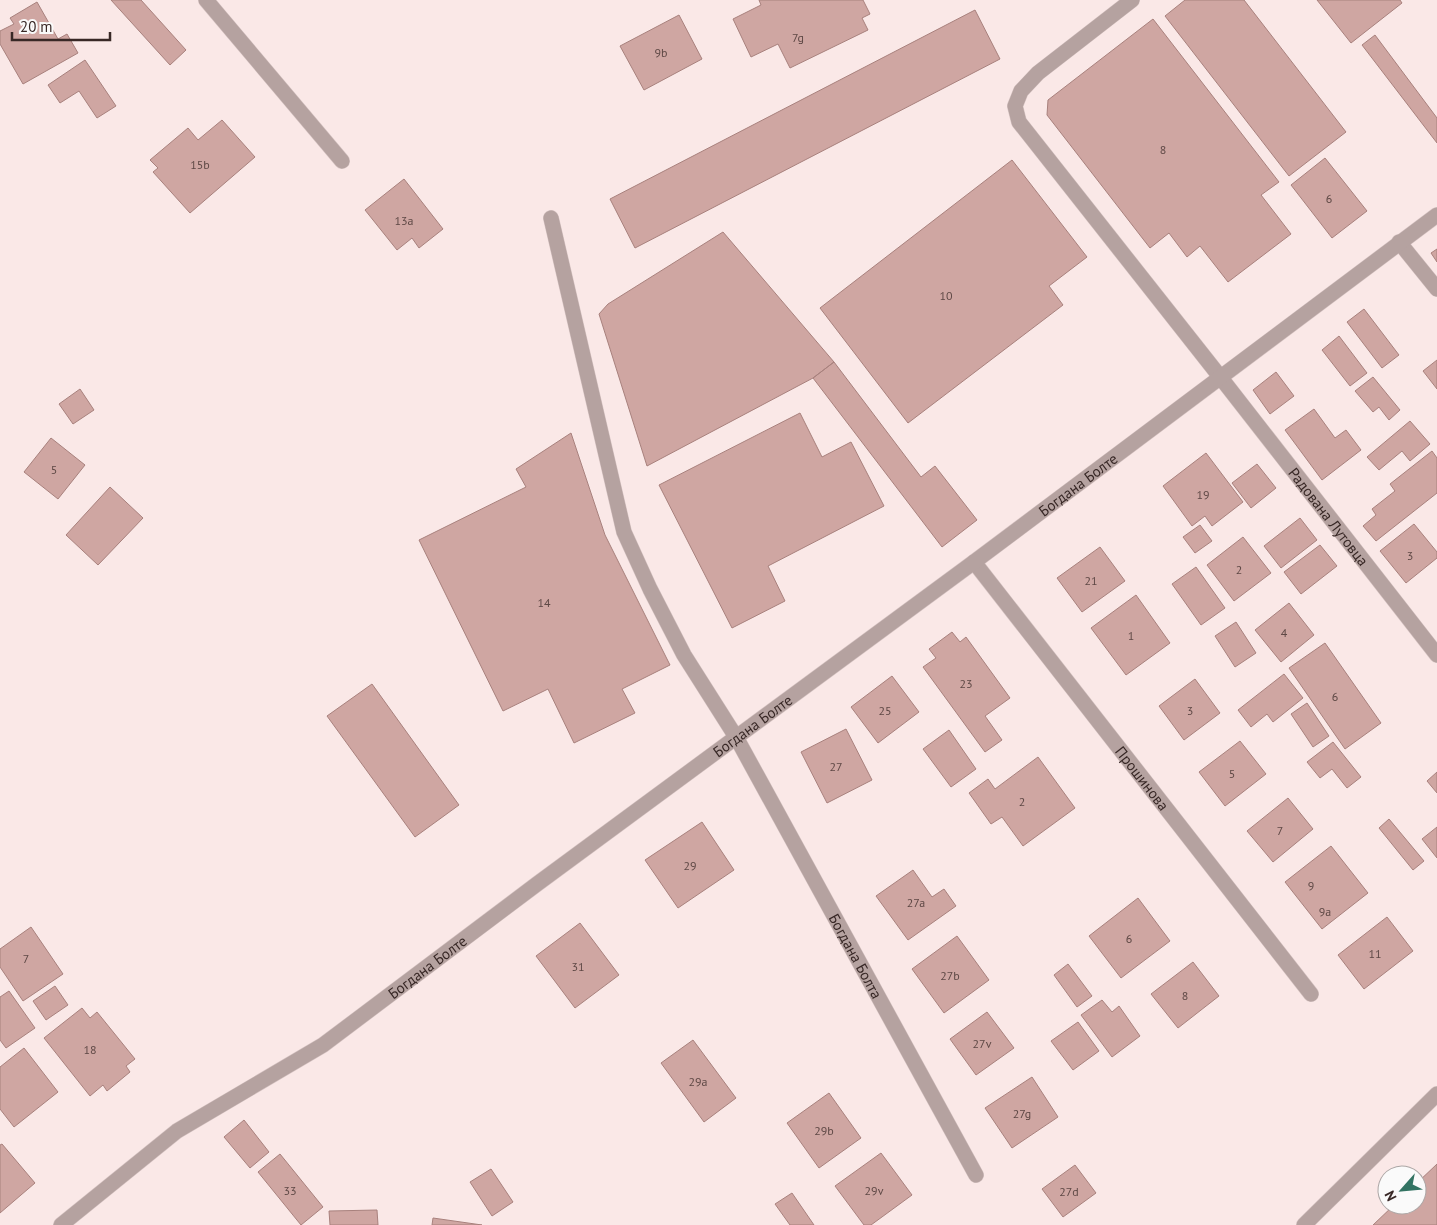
<svg xmlns="http://www.w3.org/2000/svg" width="1437" height="1225" viewBox="0 0 1437 1225" font-family="'PT Sans',sans-serif">
	<style>
		.building { fill: #cfa6a2; stroke: #a8817d }
		.lines { fill: none; stroke-linecap: round; stroke-linejoin: round }
		.minor-casing { stroke: #d7c5c4; stroke-width: 16 }
		.minor { stroke: #b5a2a0; stroke-width: 15 }
		.labels { text-anchor: middle; dominant-baseline: central; stroke-width: 4.5; stroke-linejoin: round; paint-order: stroke }
		.number-label { font-size: 12px; fill: #5e4845 }
		.street-label { font-size: 15px; fill: #382826; stroke: #fafafa }
	</style>
	<rect width="100%" height="100%" fill="#fae8e7"/>
	<path class="building" d="M 111,0 L 141,0 L 186,50 L 170,65 Z
		M 759,0 L 863,0 L 870,14 L 862,18 L 868,30 L 790,68 L 778,44 L 751,57 L 733,19 L 761,5 Z
		M 1185,0 L 1244,0 L 1346,132 L 1289,176 L 1165,16 Z
		M 1317,0 L 1400,0 L 1402,3 L 1351,43 Z
		M 37,2 L 58,39 L 67,34 L 78,53 L 23,84 L 0,44 L 0,31 L 14,24 L 10,18 Z
		M 975,10 L 1000,59 L 635,248 L 610,199 Z
		M 679,15 L 702,59 L 644,90 L 620,46 Z
		M 1153,19 L 1279,182 L 1261,195 L 1291,234 L 1228,282 L 1200,246 L 1187,257 L 1169,233 L 1150,248 L 1047,115 L 1048,100 Z
		M 1375,35 L 1437,118 L 1437,143 L 1362,45 Z
		M 85,60 L 116,106 L 97,118 L 79,91 L 60,103 L 48,85 Z
		M 222,120 L 255,157 L 190,213 L 153,172 L 158,168 L 150,160 L 188,128 L 198,140 Z
		M 1325,158 L 1367,211 L 1332,238 L 1291,185 Z
		M 1012,160 L 1087,257 L 1049,286 L 1063,305 L 908,423 L 820,308 Z
		M 404,179 L 443,229 L 419,248 L 412,238 L 397,250 L 365,210 Z
		M 723,232 L 834,362 L 813,378 L 647,466 L 599,314 L 608,304 Z
		M 1437,249 L 1437,262 L 1431,253 Z
		M 1364,309 L 1399,355 L 1382,368 L 1347,322 Z
		M 1339,336 L 1367,373 L 1350,386 L 1322,350 Z
		M 1437,360 L 1437,389 L 1423,371 Z
		M 834,362 L 921,477 L 935,466 L 977,520 L 942,547 L 813,378 Z
		M 1276,372 L 1294,396 L 1270,414 L 1253,390 Z
		M 1373,377 L 1400,410 L 1389,420 L 1379,407 L 1373,412 L 1355,391 Z
		M 80,389 L 94,410 L 73,424 L 59,404 Z
		M 1314,409 L 1335,438 L 1346,430 L 1361,450 L 1322,480 L 1285,430 Z
		M 800,413 L 822,457 L 851,442 L 884,506 L 768,566 L 785,601 L 732,628 L 659,485 Z
		M 1410,421 L 1430,444 L 1410,461 L 1402,451 L 1379,470 L 1367,457 Z
		M 571,433 L 605,535 L 670,665 L 622,689 L 635,713 L 574,743 L 548,689 L 503,711 L 419,540 L 526,487 L 516,469 Z
		M 51,438 L 85,465 L 58,499 L 24,472 Z
		M 1432,451 L 1437,458 L 1437,493 L 1376,541 L 1363,526 L 1376,515 L 1372,509 L 1395,491 L 1390,484 Z
		M 1206,453 L 1243,502 L 1212,526 L 1205,516 L 1192,526 L 1163,486 Z
		M 1257,464 L 1276,488 L 1251,508 L 1232,483 Z
		M 110,487 L 143,518 L 98,565 L 66,535 Z
		M 1300,518 L 1317,540 L 1281,568 L 1264,546 Z
		M 1414,524 L 1437,552 L 1437,558 L 1406,583 L 1380,551 Z
		M 1200,525 L 1212,541 L 1195,553 L 1183,537 Z
		M 1243,537 L 1271,573 L 1234,601 L 1207,565 Z
		M 1320,545 L 1337,566 L 1301,594 L 1284,572 Z
		M 1100,547 L 1125,581 L 1082,612 L 1057,578 Z
		M 1196,567 L 1225,608 L 1201,625 L 1172,584 Z
		M 1136,595 L 1170,643 L 1126,675 L 1091,628 Z
		M 1289,603 L 1314,635 L 1281,662 L 1255,630 Z
		M 1236,622 L 1256,653 L 1235,667 L 1215,636 Z
		M 952,632 L 960,642 L 966,637 L 1010,698 L 985,716 L 1002,740 L 985,752 L 923,667 L 936,658 L 929,649 Z
		M 1325,643 L 1381,723 L 1345,749 L 1289,668 Z
		M 1284,674 L 1303,698 L 1273,722 L 1267,714 L 1251,727 L 1238,710 Z
		M 892,676 L 919,712 L 878,743 L 851,707 Z
		M 1195,679 L 1220,713 L 1184,740 L 1159,706 Z
		M 372,684 L 459,805 L 415,837 L 327,716 Z
		M 1307,703 L 1329,736 L 1313,747 L 1291,714 Z
		M 846,729 L 872,780 L 827,803 L 801,752 Z
		M 949,730 L 976,769 L 951,787 L 923,749 Z
		M 1240,741 L 1266,774 L 1225,806 L 1199,772 Z
		M 1333,742 L 1361,777 L 1347,788 L 1332,769 L 1320,778 L 1307,762 Z
		M 1038,757 L 1075,808 L 1023,846 L 1002,817 L 991,824 L 969,793 L 988,779 L 995,789 Z
		M 1437,772 L 1437,793 L 1427,781 Z
		M 1288,798 L 1313,829 L 1273,862 L 1247,831 Z
		M 1389,819 L 1424,861 L 1413,870 L 1379,828 Z
		M 702,822 L 734,870 L 678,908 L 645,860 Z
		M 1437,827 L 1437,858 L 1422,839 Z
		M 1331,846 L 1368,893 L 1322,929 L 1285,882 Z
		M 913,870 L 932,897 L 944,889 L 956,906 L 908,940 L 876,896 Z
		M 1138,898 L 1170,941 L 1121,978 L 1089,936 Z
		M 1387,917 L 1413,951 L 1364,989 L 1338,955 Z
		M 580,923 L 619,975 L 575,1008 L 536,956 Z
		M 31,927 L 63,974 L 23,1001 L 0,967 L 0,949 Z
		M 957,936 L 989,980 L 944,1013 L 912,969 Z
		M 1193,962 L 1219,996 L 1178,1028 L 1151,994 Z
		M 1068,964 L 1092,996 L 1077,1007 L 1054,975 Z
		M 55,986 L 68,1005 L 46,1020 L 33,1001 Z
		M 9,991 L 35,1028 L 6,1048 L 0,1040 L 0,997 Z
		M 1102,1000 L 1112,1012 L 1119,1006 L 1140,1036 L 1112,1057 L 1081,1015 Z
		M 82,1008 L 90,1018 L 97,1012 L 135,1059 L 126,1066 L 130,1072 L 107,1091 L 103,1085 L 90,1096 L 44,1038 Z
		M 987,1012 L 1014,1048 L 976,1075 L 950,1039 Z
		M 1078,1022 L 1099,1051 L 1073,1070 L 1051,1041 Z
		M 693,1040 L 736,1098 L 704,1122 L 661,1063 Z
		M 24,1048 L 58,1092 L 14,1127 L 0,1109 L 0,1067 Z
		M 1032,1077 L 1058,1117 L 1012,1148 L 985,1108 Z
		M 829,1093 L 861,1138 L 819,1168 L 787,1123 Z
		M 244,1120 L 269,1152 L 250,1168 L 224,1137 Z
		M 2,1144 L 35,1183 L 0,1213 L 0,1145 Z
		M 881,1153 L 912,1195 L 871,1225 L 864,1225 L 835,1186 Z
		M 280,1154 L 323,1207 L 301,1225 L 258,1172 Z
		M 1437,1164 L 1437,1225 L 1373,1225 L 1394,1205 L 1417,1205 L 1417,1183 Z
		M 1075,1165 L 1096,1193 L 1063,1217 L 1042,1189 Z
		M 491,1169 L 513,1202 L 492,1216 L 470,1182 Z
		M 792,1193 L 814,1225 L 790,1225 L 775,1204 Z
		M 377,1210 L 378,1225 L 330,1225 L 329,1211 Z
		M 433,1218 L 482,1225 L 432,1225 Z"/>
	<g class="lines">
		<g class="minor-casing">
			<g id="minor">
				<path d="M 206,0 L 342,161"/>
				<path id="s1" d="M 1132,0 L 1038,73 L 1021,91 L 1015,106 L 1019,122 L 1221,378 L 1437,655"/>
				<path id="s2" d="M 551,218 L 624,532 L 650,589 L 684,655 L 736,737 L 976,1175"/>
				<path d="M 1399,242 L 1437,289"/>
				<path id="s3" d="M 974,562 L 1311,994"/>
				<path id="s4" d="M 61,1225 L 177,1131 L 323,1045 L 537,884 L 974,562 L 1437,215"/>
				<path d="M 1304,1225 L 1437,1094"/>
			</g>
		</g>
		<use href="#minor" class="minor"/>
	</g>
	<g class="labels">
		<g class="number-label">
			<text x="798" y="37">7g</text>
			<text x="661" y="52">9b</text>
			<text x="1163" y="149">8</text>
			<text x="200" y="164">15b</text>
			<text x="1329" y="198">6</text>
			<text x="404" y="220">13a</text>
			<text x="946" y="295">10</text>
			<text x="54" y="469">5</text>
			<text x="1203" y="494">19</text>
			<text x="1410" y="555">3</text>
			<text x="1239" y="569">2</text>
			<text x="1091" y="580">21</text>
			<text x="544" y="602">14</text>
			<text x="1284" y="632">4</text>
			<text x="1131" y="635">1</text>
			<text x="966" y="683">23</text>
			<text x="1335" y="696">6</text>
			<text x="885" y="710">25</text>
			<text x="1190" y="710">3</text>
			<text x="836" y="766">27</text>
			<text x="1232" y="773">5</text>
			<text x="1022" y="801">2</text>
			<text x="1280" y="830">7</text>
			<text x="690" y="865">29</text>
			<text x="1311" y="885">9</text>
			<text x="916" y="902">27a</text>
			<text x="1325" y="911">9a</text>
			<text x="1129" y="938">6</text>
			<text x="1375" y="953">11</text>
			<text x="26" y="958">7</text>
			<text x="578" y="966">31</text>
			<text x="950" y="975">27b</text>
			<text x="1185" y="995">8</text>
			<text x="982" y="1043">27v</text>
			<text x="90" y="1049">18</text>
			<text x="698" y="1081">29a</text>
			<text x="1022" y="1113">27g</text>
			<text x="824" y="1130">29b</text>
			<text x="290" y="1190">33</text>
			<text x="874" y="1190">29v</text>
			<text x="1069" y="1191">27d</text>
		</g>
		<g class="street-label">
			<text stroke="none"><textPath href="#s4" startOffset="1259">Богдана Болте</textPath></text>
			<text stroke="none"><textPath href="#s1" startOffset="678">Радована Лутовца</textPath></text>
			<text stroke="none"><textPath href="#s4" startOffset="854">Богдана Болте</textPath></text>
			<text stroke="none"><textPath href="#s3" startOffset="274">Прошинова</textPath></text>
			<text stroke="none"><textPath href="#s2" startOffset="806">Богдана Болта</textPath></text>
			<text stroke="none"><textPath href="#s4" startOffset="449">Богдана Болте</textPath></text>
		</g>
	</g>
	<g transform="translate(1402 1190) rotate(243)"><circle r="24" fill="#fafafa" stroke="#aca6a5"/>
	<path d="M0-4L9 19L0 12L-9 19Z" fill="#327362"/>
	<text y="-8" font-size="14" font-weight="bold" text-anchor="middle" fill="#382826">N</text>
	</g>
	<path d="M12 32v8h98v-8" fill="none" stroke="#382826" stroke-width="2.5"/>
	<text x="20" y="32" font-size="15" fill="#382826" stroke="#fafafa" stroke-width="4" paint-order="stroke">20 m</text>
</svg>
